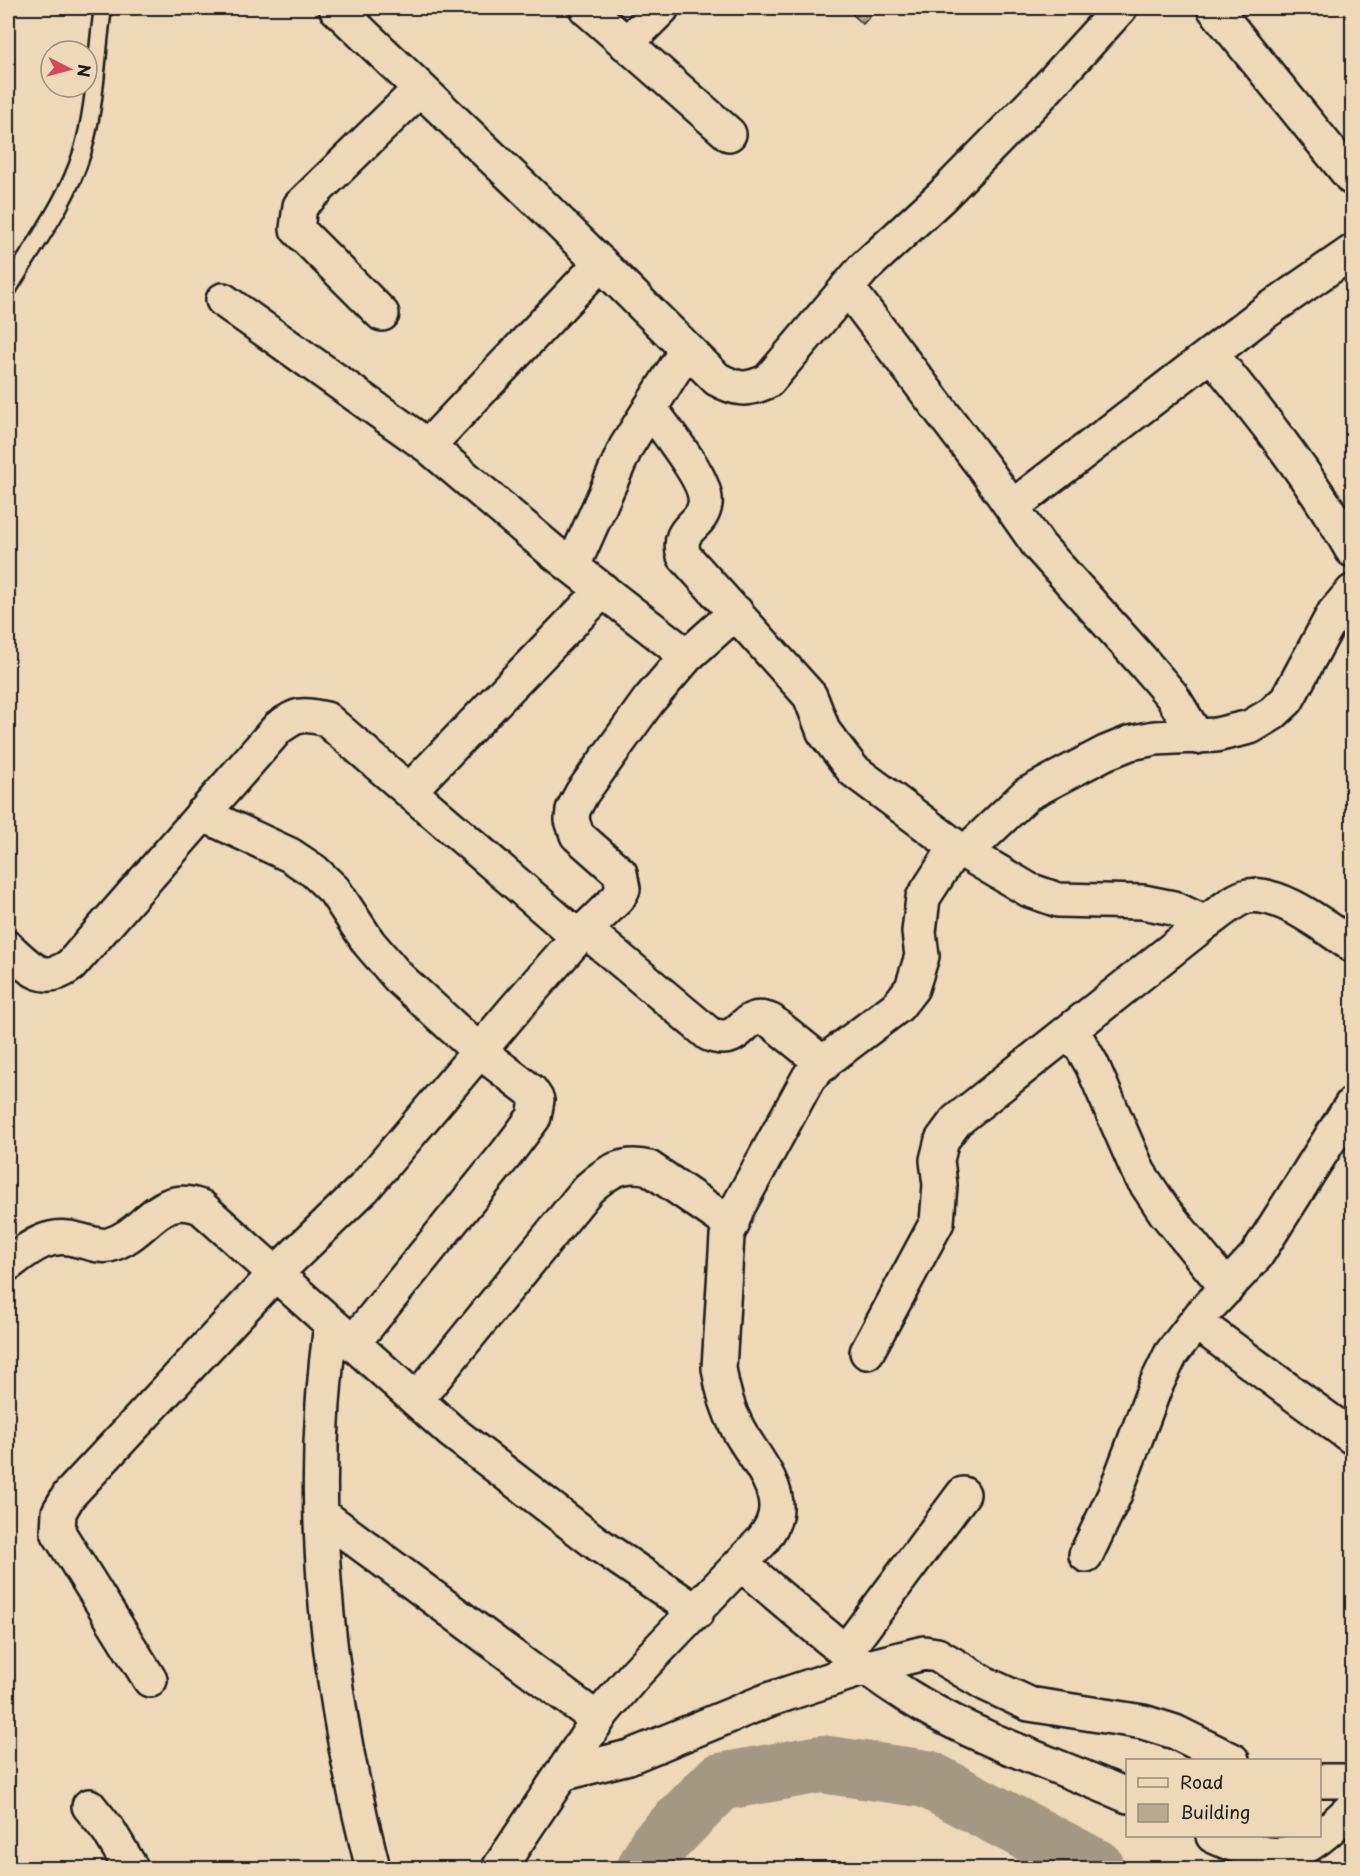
<svg xmlns="http://www.w3.org/2000/svg" width="1360" height="1876" viewBox="0 0 1360 1876" font-family="'Playpen Sans',sans-serif">
	<style>
		.lines { fill: none; stroke-linecap: round; stroke-linejoin: round }
		.river { stroke: #a59882; stroke-width: 58 }
		.building { fill: url(#building-hatch); stroke: #1c1c1c; stroke-width: 1.5 }
		.service-casing { stroke: #1c1c1c; stroke-width: 21 }
		.minor-casing { stroke: #1c1c1c; stroke-width: 38 }
		.service { stroke: #edd9b7; stroke-width: 16 }
		.minor { stroke: #edd9b7; stroke-width: 33 }
	</style>
	<defs>
		<pattern id="building-hatch" width="6" height="6" patternUnits="userSpaceOnUse" patternTransform="scale(1.5)"><rect width="6" height="6" fill="#b9aa91"/><path d="M-1 1l2-2M0 6l6-6M5 7l2-2" fill="none" stroke="#968a76"/></pattern>
	</defs>
	<rect width="100%" height="100%" fill="#edd9b7"/>
	<filter id="ink" filterUnits="userSpaceOnUse"><feTurbulence type="fractalNoise" baseFrequency=".0167" numOctaves="2"/><feDisplacementMap in="SourceGraphic" scale="12" xChannelSelector="R" yChannelSelector="G"/><feConvolveMatrix kernelMatrix="1 2 1 2 8 2 1 2 1" color-interpolation-filters="sRGB"/></filter>
	<g filter="url(#ink)">
		<g class="lines">
			<path class="river" d="M 646,1868 L 657,1846 L 720,1782 L 821,1764 L 927,1779 L 1096,1868"/>
		</g>
		<path class="building" d="M 846,8 L 878,8 L 863,24 Z"/>
		<g class="lines">
			<g class="service-casing">
				<path id="service" d="M 8,289 C 34,245 67,202 82,153 C 96,106 96,55 103,8"/>
			</g>
			<g class="minor-casing">
				<path id="minor" d="M 336,8 L 544,207 L 717,379 C 737,390 747,391 768,381 L 863,269 L 942,196 L 1039,97 L 1120,8
					M 586,8 L 729,134
					M 1214,8 L 1352,178
					M 626,44 L 662,8
					M 847,287 L 985,469 L 1039,546 L 1144,663 L 1172,696 L 1197,737
					M 223,300 L 428,446 L 552,551 L 687,656
					M 382,314 L 297,229 L 300,206 L 420,89
					M 1212,355 C 1263,418 1312,479 1352,550
					M 650,408 C 664,429 709,481 705,504 C 702,528 675,526 684,556 L 810,696 L 824,732 L 853,770 L 956,847 L 1029,890 L 1058,900 L 1143,902 L 1173,908 L 1205,923
					M 428,446 L 601,263
					M 1012,507 L 1264,313 L 1352,252
					M 573,566 L 626,447 L 687,349
					M 409,791 L 603,590
					M 202,814 L 290,855 L 314,871 L 334,890 L 369,943 L 399,978 L 479,1051 L 531,1091 L 537,1100 L 534,1117 L 507,1153 L 353,1343
					M 965,853 L 1027,794 L 1105,753 L 1130,743 L 1155,738 L 1216,735 L 1250,727 L 1272,714 L 1287,700 L 1334,613 L 1352,592
					M 585,930 L 709,1034 C 745,1048 739,1008 771,1021 L 824,1064
					M 8,948 C 29,967 43,986 71,965 L 278,728 C 297,714 302,713 326,719 L 578,937
					M 1072,1030 L 1092,1065 L 1139,1173 L 1165,1212 L 1227,1288
					M 8,1264 C 29,1248 49,1231 78,1240 C 88,1242 100,1247 109,1245 C 148,1234 157,1190 201,1207 L 452,1432 L 595,1542 L 697,1612
					M 1196,1322 L 1352,1437
					M 331,1324 C 306,1507 327,1691 373,1868
					M 867,1352 L 937,1222 L 940,1185 L 937,1160 L 942,1140 L 956,1121 L 1205,923 C 1217,915 1234,899 1248,896 C 1281,891 1326,928 1352,945
					M 416,1400 L 588,1189 C 607,1172 623,1161 649,1168 L 732,1225
					M 321,1514 L 598,1720
					M 1086,1555 L 1114,1496 L 1155,1387 L 1171,1354 L 1201,1315 L 1256,1256 L 1352,1104
					M 741,1564 C 800,1613 858,1668 924,1706 C 988,1743 1060,1766 1128,1796
					M 846,1651 L 963,1494
					M 150,1680 L 58,1532 L 59,1512 L 69,1495 L 275,1274 L 364,1188 L 514,1010 L 578,937 L 618,898 L 623,889 L 620,873 L 577,835 L 572,820 L 573,810 L 582,793 L 649,700 L 687,656 L 736,612
					M 561,1774 L 629,1757 L 768,1700 L 868,1667 L 924,1653 L 937,1655 L 986,1684 L 1029,1704 L 1143,1722 L 1175,1732 L 1232,1760
					M 1320,1781 L 1352,1781
					M 89,1806 L 109,1831 L 131,1868
					M 1213,1836 C 1282,1867 1299,1860 1352,1808
					M 499,1868 L 603,1712 L 637,1672 L 762,1541 C 769,1531 776,1521 776,1508 C 777,1481 751,1453 738,1429 C 728,1410 722,1390 719,1368 L 727,1236 L 737,1209 L 809,1077 L 828,1059 L 898,1006 L 912,988 L 922,956 L 919,932 L 923,898 L 956,847"/>
			</g>
			<use href="#service" class="service"/>
			<use href="#minor" class="minor"/>
		</g>
	</g>
	<rect width="1360" height="1876" fill="none" stroke="#edd9b7" stroke-width="30"/>
	<rect x="15" y="15" width="1330" height="1846" fill="none" stroke="#1c1c1c" stroke-width="2" filter="url(#ink)"/>
	<rect x="1126" y="1759" width="195" height="78" fill="#edd9b7" stroke="#998d79" stroke-width="1.5"/>
	<rect x="1138" y="1778" width="30" height="9" fill="#edd9b7" stroke="#998d79" stroke-width="1.5"/>
	<text x="1180" y="1789" font-size="18" fill="#1c1c1c">Road</text>
	<rect x="1138" y="1804" width="30" height="18" fill="#b9aa91" stroke="#998d79" stroke-width="1.5"/>
	<text x="1180" y="1819" font-size="18" fill="#1c1c1c">Building</text>
	<g transform="translate(69 69) rotate(96)"><circle r="28" fill="#edd9b7" stroke="#998d79" stroke-width="1.5"/>
	<path d="M0-4.5L10 22L0 15L-10 22Z" fill="#d1495b"/>
	<text y="-9" font-size="16" font-weight="bold" text-anchor="middle" fill="#1c1c1c">N</text>
	</g>
</svg>
